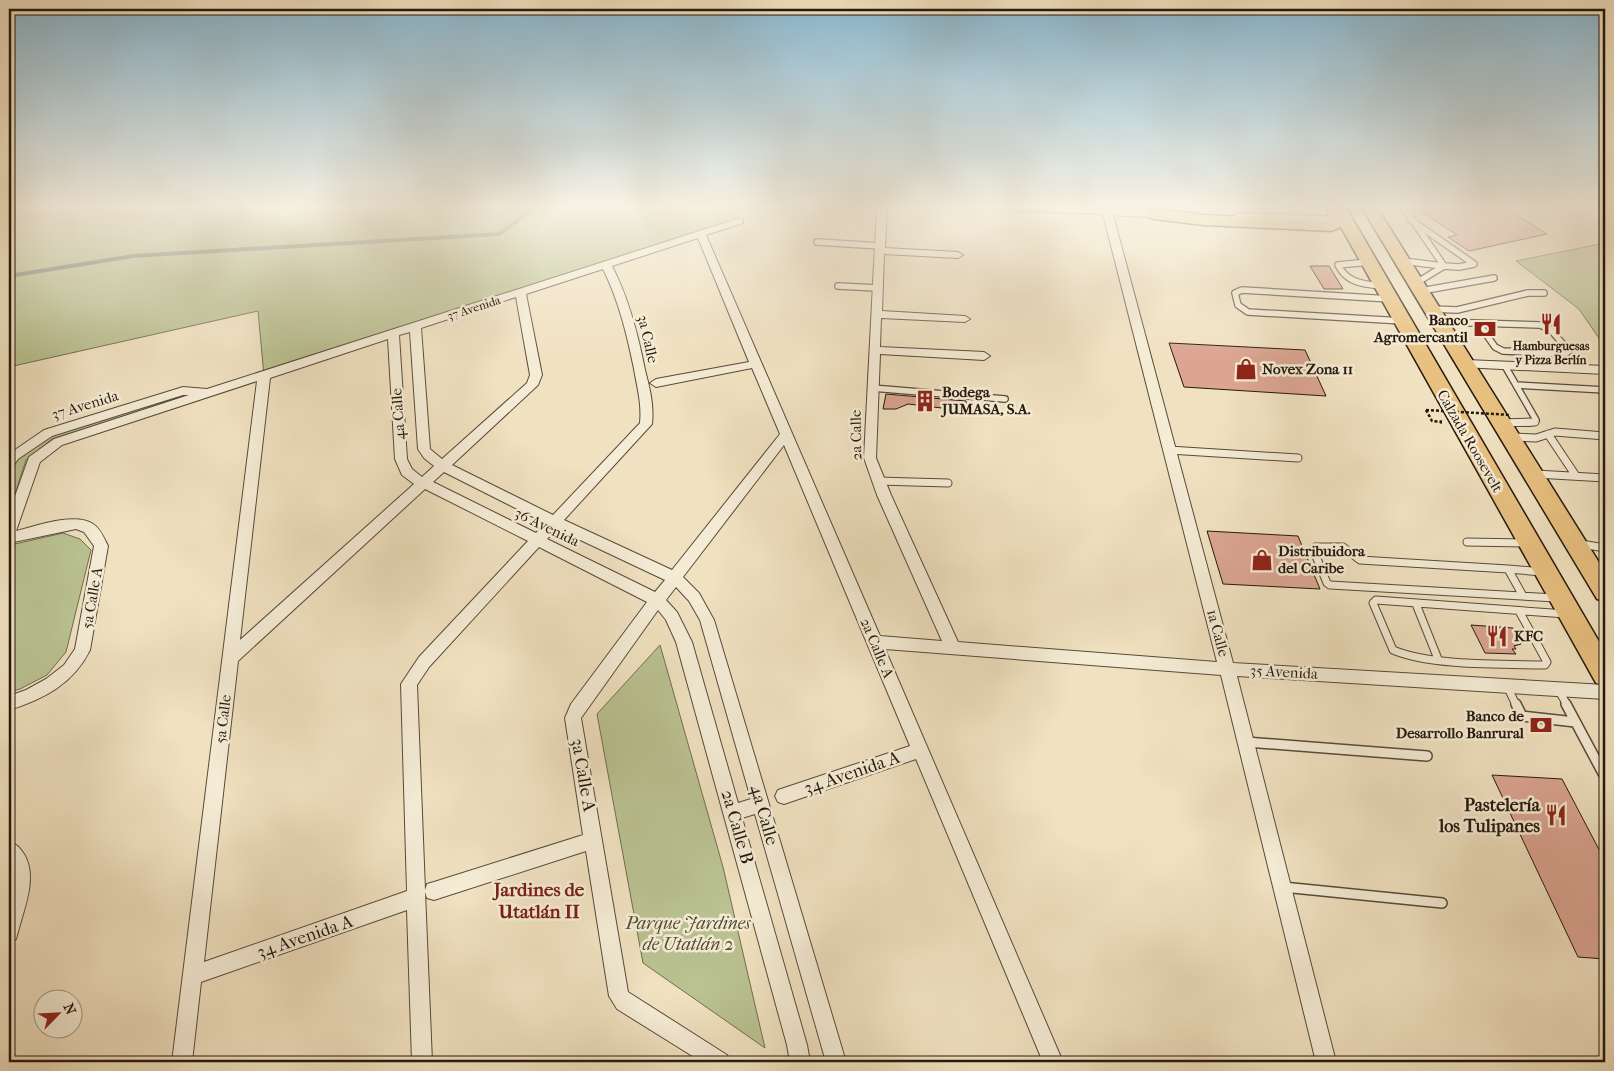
<svg xmlns="http://www.w3.org/2000/svg" width="1614" height="1071" viewBox="0 0 1614 1071" font-family="'IM FELL French Canon',serif">
	<style>
		.green { fill: #bac292; stroke: #706d4f }
		.lines { fill: none; stroke-linecap: round; stroke-linejoin: round }
		.stream { stroke: #6c7c6d; stroke-width: 4 }
		.building { fill: #dba592; stroke: #26180c }
		.tertiary-tunnel { stroke: #c8b99c; stroke-width: 14; stroke-dasharray: 14 7; stroke-linecap: butt }
		.service-far2-casing { stroke: #584a39; stroke-width: 8 }
		.service-far1-casing { stroke: #584a39; stroke-width: 9 }
		.service-casing { stroke: #584a39; stroke-width: 12 }
		.minor-casing { stroke: #584a39; stroke-width: 2 }
		.tertiary-casing { stroke: #584a39; stroke-width: 2 }
		.trunk-casing { stroke: #26180c; stroke-width: 3 }
		.path-far1 { stroke: #26180c; stroke-width: 2.5; stroke-dasharray: 3 2; stroke-linecap: butt }
		.path { stroke: #26180c; stroke-width: 3; stroke-dasharray: 4 2.5; stroke-linecap: butt }
		.service-far2 { stroke: #f5ecd6; stroke-width: 5.5 }
		.service-far1 { stroke: #f5ecd6; stroke-width: 7 }
		.service { stroke: #f5ecd6; stroke-width: 9 }
		.minor { fill: #f5ecd6; fill-rule: evenodd }
		.tertiary { fill: #f5ecd6; fill-rule: evenodd }
		.trunk { fill: #e8c080; fill-rule: evenodd }
		.path-bridge { stroke: #26180c; stroke-width: 2.5; stroke-dasharray: 3 2; stroke-linecap: butt }
		.labels { text-anchor: middle; dominant-baseline: central; stroke-width: 5; stroke-linejoin: round; paint-order: stroke }
		.far-street-label { font-size: 12px; fill: #26180c; stroke: #f5ecd6 }
		.far-poi-label { font-size: 12px; font-weight: bold; fill: #26180c; stroke: #f5ecd6 }
		.poi-label { font-size: 15px; font-weight: bold; fill: #26180c; stroke: #f5ecd6; text-anchor: start }
		.street-label { font-size: 15px; fill: #26180c; stroke: #f5ecd6 }
		.near-street-label { font-size: 18px; fill: #26180c; stroke: #f5ecd6 }
		.near-poi-label { font-size: 18px; font-weight: bold; fill: #26180c; stroke: #f5ecd6; text-anchor: end }
		.near-park-label { font-size: 18px; font-style: italic; fill: #524b34; stroke: #f5ecd6 }
		.near-neighbourhood-label { font-size: 19px; font-weight: bold; fill: #7a1f14; stroke: #f5ecd6 }
	</style>
	<rect width="100%" height="100%" fill="#f0e1c0"/>
	<filter id="stains"><feTurbulence type="fractalNoise" baseFrequency=".004" numOctaves="4"/><feColorMatrix values="0 0 0 0 .2 0 0 0 0 .09 0 0 0 0 .02 0 0 0 .5 -.17"/></filter>
	<radialGradient id="worn" r=".72"><stop offset=".6" stop-color="#630" stop-opacity="0"/><stop offset="1" stop-color="#630" stop-opacity=".3"/></radialGradient>
	<path class="green" d="M 9,206 L 744,206 L 731,207 L 740,221 L 264,376 L 258,311 L 9,367 Z
		M 1605,243 L 1605,347 L 1579,309 L 1516,261 Z
		M 181,396 L 182,398 L 52,439 L 26,460 L 9,512 L 9,470 L 20,456 L 51,435 Z
		M 63,533 L 80,539 L 91,550 L 66,652 L 47,675 L 20,689 L 9,692 L 9,563 L 15,544 Z
		M 660,645 L 723,867 L 765,1048 L 643,963 L 597,714 Z"/>
	<g class="lines">
		<path class="stream" d="M 9,276 L 133,256 L 499,234 L 535,208 L 530,206"/>
	</g>
	<path class="building" d="M 1413,206 L 1503,206 L 1547,234 L 1469,251 L 1448,237 L 1457,235 Z
		M 1310,266 L 1329,266 L 1343,289 L 1324,289 Z
		M 1169,343 L 1305,350 L 1326,396 L 1184,387 Z
		M 886,394 L 966,401 L 967,411 L 908,404 L 896,409 L 883,409 Z
		M 1207,531 L 1298,536 L 1320,589 L 1223,584 Z
		M 1471,625 L 1513,628 L 1521,644 L 1514,646 L 1516,649 L 1512,649 L 1516,654 L 1485,653 Z
		M 1492,775 L 1562,779 L 1605,861 L 1605,959 L 1578,957 Z"/>
	<g class="lines">
		<path class="tertiary-tunnel" d="M 1327,220 L 1361,206"/>
		<g class="service-far2-casing">
			<path id="service-far2" d="M 1403,206 L 1444,266
				M 1411,220 L 1474,264 L 1459,267 L 1444,266 L 1416,283
				M 817,242 L 880,246
				M 1403,261 L 1443,266
				M 1369,262 L 1338,265 C 1347,283 1363,284 1381,286
				M 838,286 L 877,288
				M 1421,291 L 1494,278
				M 1390,299 L 1242,290 L 1235,293 L 1238,305 L 1248,312 L 1403,321
				M 1432,309 L 1457,310 L 1528,293 L 1544,293
				M 1440,322 L 1540,325 L 1550,329 L 1569,351 L 1565,354 L 1503,351 L 1495,347 L 1479,324
				M 1516,385 L 1605,390
				M 872,388 L 1005,399
				M 1502,423 L 1530,423 L 1536,420 L 1505,366"/>
		</g>
		<g class="service-far1-casing">
			<path id="service-far1" d="M 1502,423 L 1535,422
				M 1548,434 L 1576,476
				M 1512,437 L 1536,438 L 1555,432 L 1605,436
				M 1169,450 L 1298,458
				M 1536,474 L 1605,478
				M 878,481 L 948,483
				M 1467,542 L 1526,543
				M 1581,544 L 1605,548
				M 1508,569 L 1543,572
				M 1523,596 L 1508,569 L 1360,560 L 1343,547 L 1315,547 L 1313,549 L 1327,583 L 1330,585 L 1556,598
				M 1416,604 L 1438,659
				M 1519,611 L 1547,662 L 1545,665 C 1503,664 1430,666 1393,650 L 1373,603 L 1376,600 L 1566,614
				M 1507,686 L 1516,705
				M 1558,689 L 1567,705"/>
		</g>
		<g class="service-casing">
			<path id="service" d="M 1516,704 L 1522,716 L 1575,722
				M 1566,704 L 1605,777
				M 1246,742 L 1427,756
				M 1283,887 L 1442,903"/>
		</g>
		<g class="minor-casing">
			<path id="minor" d="M 877,206 L 887,206 L 885,248 L 958,252 L 963,255 L 958,258 L 884,254 L 882,311 L 965,316 L 970,319 L 965,322 L 881,318 L 880,347 L 984,352 L 990,356 L 984,360 L 880,354 L 876,458 L 891,495 L 958,642 L 1217,662 L 1103,214 L 974,209 L 969,206 L 1107,208 L 1112,211 L 1233,663 L 1605,685 L 1605,699 L 1237,676 L 1336,1062 L 1316,1062 L 1221,675 L 885,649 L 1063,1062 L 1043,1062 L 916,759 L 784,804 L 778,802 L 775,796 L 778,790 L 910,746 L 784,445 L 683,577 L 699,593 L 714,620 L 846,1062 L 826,1062 L 755,814 L 742,818 L 807,1045 L 810,1062 L 790,1062 L 787,1045 L 676,642 L 666,620 L 658,610 L 581,718 L 628,992 L 727,1055 L 730,1062 L 702,1062 L 617,1009 L 609,996 L 586,851 L 434,900 L 427,898 L 425,892 L 432,1062 L 412,1062 L 407,910 L 201,982 L 192,1062 L 172,1062 L 257,381 L 62,445 L 40,462 L 16,531 C 36,526 75,512 93,524 C 100,528 104,538 108,546 L 90,650 C 73,684 44,699 9,710 L 9,696 L 26,690 L 46,679 L 64,665 L 75,649 L 94,546 L 84,532 L 76,529 L 9,543 L 9,513 L 29,457 L 54,439 L 189,395 L 183,395 L 52,436 L 18,459 L 14,465 L 9,467 L 9,454 L 44,430 L 183,387 L 207,389 L 740,218 L 743,219 L 743,223 L 706,235 L 880,636 L 942,641 L 877,495 L 864,458 ZM 698,238 L 749,362 L 656,379 L 650,383 L 656,387 L 752,368 L 780,434 L 672,570 L 564,520 L 652,424 C 654,405 650,389 645,370 C 638,334 629,299 612,266 ZM 603,269 C 619,301 627,335 634,369 C 637,387 642,404 640,423 L 553,515 L 452,465 L 538,385 L 542,375 L 526,294 ZM 516,297 L 530,375 L 527,383 L 442,459 L 430,449 L 421,328 ZM 410,332 L 418,449 L 424,458 L 434,466 L 422,477 L 412,469 L 407,459 L 399,335 ZM 388,339 L 395,459 L 402,475 L 414,484 L 240,640 L 270,378 ZM 444,472 L 545,523 L 536,533 L 433,482 ZM 425,489 L 528,541 L 419,657 L 401,684 L 407,891 L 204,962 L 238,661 ZM 557,529 L 665,580 L 655,592 L 547,539 ZM 539,547 L 647,602 L 571,704 L 565,718 L 583,835 L 434,882 L 427,884 L 425,890 L 417,685 L 429,667 ZM 676,587 L 689,601 L 700,620 L 751,799 L 738,803 L 692,642 L 677,612 L 666,600 Z
				M 1466,360 L 1605,366 L 1605,374 L 1462,367 L 1460,364 Z
				M 9,842 C 17,844 19,847 24,854 C 38,877 24,908 18,932 L 16,939 L 9,941 L 9,896 L 12,884 L 11,867 L 9,864 Z"/>
		</g>
		<g class="tertiary-casing">
			<path id="tertiary" d="M 1099,206 L 1170,210 L 1176,214 L 1170,218 L 1107,215 L 1103,214 Z
				M 1239,213 L 1326,216 L 1332,220 L 1326,224 L 1235,220 L 1233,217 Z"/>
		</g>
		<g class="trunk-casing">
			<path id="trunk" d="M 1329,206 L 1345,206 L 1605,652 L 1605,686 L 1596,683 L 1341,227 L 1331,231 L 1204,225 L 1154,219 L 1148,217 L 1146,214 L 1148,211 L 1154,209 L 1204,215 L 1328,221 Z
				M 1361,206 L 1376,206 L 1605,572 L 1605,601 L 1597,599 Z"/>
		</g>
		<path class="path-far1" d="M 1426,410 L 1432,421 L 1442,422"/>
		<path class="path" d="M 1440,422 L 1442,422"/>
		<use href="#service-far2" class="service-far2"/>
		<use href="#service-far1" class="service-far1"/>
		<use href="#service" class="service"/>
		<use href="#minor" class="minor"/>
		<use href="#tertiary" class="tertiary"/>
		<use href="#trunk" class="trunk"/>
		<path class="path-bridge" d="M 1426,410 L 1511,415"/>
	</g>
	<linearGradient id="sky" x2="0" y2="1"><stop stop-color="#89b8d1"/><stop offset="0.58" stop-color="#f8f2e3"/><stop offset="1" stop-color="#f8f2e3" stop-opacity="0"/></linearGradient>
	<rect width="1614" height="356" fill="url(#sky)"/>
	<defs>
		<g id="restaurant-bare" transform="scale(1.725)"><path d="M-5-6h1v4h1v-4h1v4h1v-4h1v5L-1.5 .5V6h-2V.5L-5-1ZM5-6V6H3V1.5H1.5Q1.5-4 5-6Z" fill="#8f2418" stroke="#f5ecd6" stroke-width="2.5" paint-order="stroke"/></g>
		<g id="bank-bare" transform="scale(1.725)"><path d="M-6-4H6V4H-6ZM0-2.3a2.3 2.3 0 1 0 0 4.6a2.3 2.3 0 1 0 0-4.6Z" fill="#8f2418" stroke="#f5ecd6" stroke-width="2.5" paint-order="stroke"/></g>
		<g id="shop-bare" transform="scale(1.725)"><path d="M-5-2.5h2.3a2.7 3.5 0 0 1 5.4 0H5L5.5 6h-11ZM-1.5-2.5h3a1.5 2.3 0 0 0-3 0Z" fill="#8f2418" stroke="#f5ecd6" stroke-width="2.5" paint-order="stroke"/></g>
		<g id="building-bare" transform="scale(1.725)"><path d="M-4-6H4V6H1V3H-1V6H-4ZM-2.5-4.3h1.7v1.8h-1.7ZM.8-4.3h1.7v1.8H.8ZM-2.5-1h1.7V.8h-1.7ZM.8-1h1.7V.8H.8Z" fill="#8f2418" stroke="#f5ecd6" stroke-width="2.5" paint-order="stroke"/></g>
	</defs>
	<g fill-rule="evenodd">
		<use href="#restaurant-bare" x="1551" y="324"/>
		<use href="#bank-bare" x="1485" y="329"/>
		<use href="#shop-bare" x="1246" y="369"/>
		<use href="#building-bare" x="925" y="401"/>
		<use href="#shop-bare" x="1262" y="560"/>
		<use href="#restaurant-bare" x="1497" y="636"/>
		<use href="#bank-bare" x="1541" y="725"/>
		<use href="#restaurant-bare" x="1556" y="815"/>
	</g>
	<g class="labels">
		<g class="far-street-label">
			<text transform="translate(474 308) rotate(-18)">37 Avenida</text>
		</g>
		<g class="far-poi-label">
			<text x="1551" y="346">Hamburguesas<tspan x="1551" dy="14">y Pizza Berlín</tspan></text>
		</g>
		<g class="poi-label">
			<text x="1468" y="320" text-anchor="end">Banco<tspan x="1468" dy="17">Agromercantil</tspan></text>
			<text x="1262" y="369">Novex Zona 11</text>
			<text x="942" y="392">Bodega<tspan x="942" dy="17">JUMASA, S.A.</tspan></text>
			<text x="1278" y="551">Distribuidora<tspan x="1278" dy="17">del Caribe</tspan></text>
			<text x="1514" y="636">KFC</text>
			<text x="1524" y="716" text-anchor="end">Banco de<tspan x="1524" dy="17">Desarrollo Banrural</tspan></text>
		</g>
		<g class="street-label">
			<text transform="translate(648 339) rotate(77)">3a Calle</text>
			<text transform="translate(85 405) rotate(-17)">37 Avenida</text>
			<text transform="translate(398 414) rotate(-94)">4a Calle</text>
			<text transform="translate(856 435) rotate(-91)">2a Calle</text>
			<text transform="translate(1470 441) rotate(60)">Calzada Roosevelt</text>
			<text transform="translate(547 527) rotate(26)">36 Avenida</text>
			<text transform="translate(92 598) rotate(-80)">5a Calle A</text>
			<text transform="translate(1218 633) rotate(75)">1a Calle</text>
			<text transform="translate(877 648) rotate(67)">2a Calle A</text>
			<text transform="translate(1284 672) rotate(3)">35 Avenida</text>
			<text transform="translate(223 719) rotate(-83)">5a Calle</text>
		</g>
		<g class="near-street-label">
			<text transform="translate(852 773) rotate(-19)">34 Avenida A</text>
			<text transform="translate(583 775) rotate(80)">3a Calle A</text>
			<text transform="translate(764 815) rotate(74)">4a Calle</text>
			<text transform="translate(737 827) rotate(74)">2a Calle B</text>
			<text transform="translate(305 937) rotate(-19)">34 Avenida A</text>
		</g>
		<g class="near-poi-label">
			<text x="1540" y="805">Pastelería<tspan x="1540" dy="21">los Tulipanes</tspan></text>
		</g>
		<g class="near-park-label">
			<text x="688" y="923">Parque Jardines<tspan x="688" dy="21">de Utatlán 2</tspan></text>
		</g>
		<g class="near-neighbourhood-label">
			<text x="539" y="890">Jardines de<tspan x="539" dy="22">Utatlán II</tspan></text>
		</g>
	</g>
	<rect width="1614" height="1071" fill="none" stroke="#f0e1c0" stroke-width="30"/>
	<rect x="10" y="10" width="1594" height="1051" fill="none" stroke="#26180c" stroke-width="2.5"/>
	<rect x="15" y="15" width="1584" height="1041" fill="none" stroke="#26180c"/>
	<g transform="translate(58 1014) rotate(66)"><circle r="24" fill="#f5ecd6" stroke="#a29785"/>
	<path d="M0-4L9 19L0 12L-9 19Z" fill="#8f2418"/>
	<text y="-8" font-size="14" font-weight="bold" text-anchor="middle" fill="#26180c">N</text>
	</g>
	<rect width="100%" height="100%" filter="url(#stains)"/>
	<rect width="100%" height="100%" fill="url(#worn)"/>
</svg>
